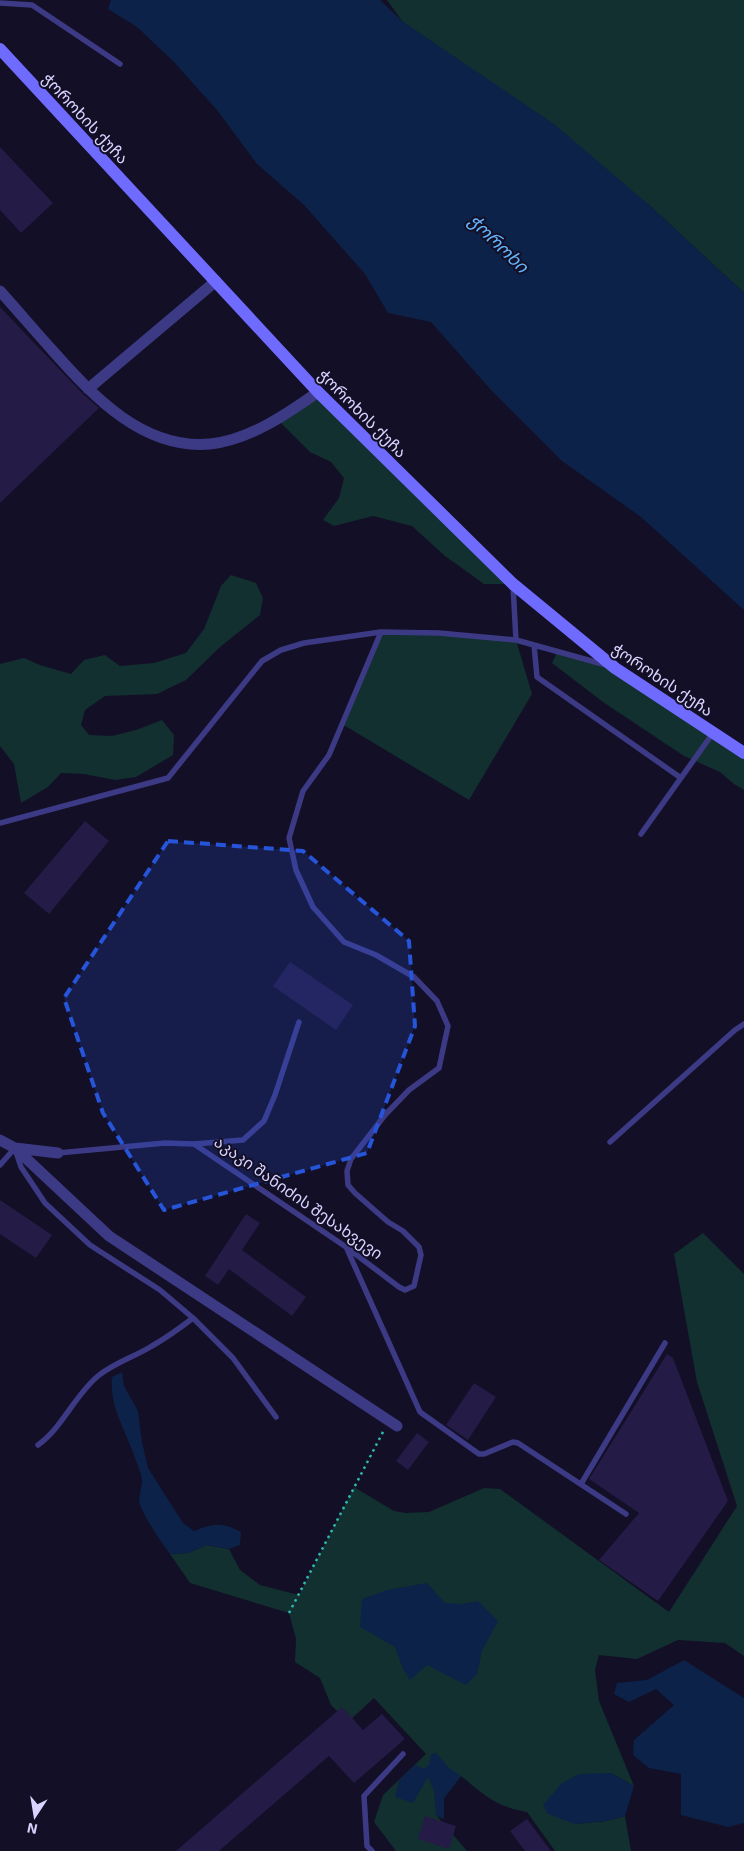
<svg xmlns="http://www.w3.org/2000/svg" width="744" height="1851" viewBox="0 0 744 1851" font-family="'Exo 2','Noto Sans Georgian',sans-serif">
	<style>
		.green { fill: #12302f }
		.water { fill: #0c2248 }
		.building { fill: #241b47 }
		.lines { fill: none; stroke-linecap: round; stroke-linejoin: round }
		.path { stroke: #2fb8b0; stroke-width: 2.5; stroke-dasharray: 2.5 4; stroke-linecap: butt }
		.lane { stroke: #3d3a85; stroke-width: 5.5 }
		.street { stroke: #3d3a85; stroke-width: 11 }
		.secondary { stroke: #6f6bff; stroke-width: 12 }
		.marked { fill: #2655da; fill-opacity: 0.2; stroke: #2655da; stroke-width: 4; stroke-dasharray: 10 6; stroke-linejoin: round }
		.labels { text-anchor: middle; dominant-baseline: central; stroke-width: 4; stroke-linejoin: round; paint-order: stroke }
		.street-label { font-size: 16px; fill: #d9d4ff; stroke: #130f26 }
		.water-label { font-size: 18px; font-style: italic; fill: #62b6ff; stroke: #130f26 }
	</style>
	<rect width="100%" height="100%" fill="#130f26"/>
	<path class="green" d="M 387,0 L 744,0 L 744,293 L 648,204 L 402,21 Z
		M 318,392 L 513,584 L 484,584 L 445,556 L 412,526 L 373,516 L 334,526 L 323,520 L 339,498 L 344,478 L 331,462 L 310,452 L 278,420 Z
		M 231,575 L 256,583 L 263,598 L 260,615 L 220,647 L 186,680 L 157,694 L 105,696 L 85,710 L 81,725 L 89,735 L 112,736 L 136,730 L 162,720 L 174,735 L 173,755 L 136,777 L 115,780 L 84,774 L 61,773 L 48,787 L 21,803 L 14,764 L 0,746 L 0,664 L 24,658 L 40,665 L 71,674 L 84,660 L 105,655 L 120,666 L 154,663 L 186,653 L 204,629 L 221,586 Z
		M 381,632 L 439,633 L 516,640 L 532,694 L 469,800 L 342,724 Z
		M 557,652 L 615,668 L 744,753 L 744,790 L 734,784 L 720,772 L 684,756 L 603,702 L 552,663 Z
		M 703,1233 L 744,1274 L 744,1656 L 725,1643 L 678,1640 L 637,1659 L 599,1655 L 595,1670 L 599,1701 L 634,1786 L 611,1773 L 575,1824 L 606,1821 L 625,1816 L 631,1851 L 555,1851 L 527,1812 C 496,1807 484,1795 461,1776 L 444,1798 L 444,1819 L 437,1816 L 467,1851 L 396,1851 L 374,1822 L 383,1795 L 426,1754 L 374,1698 L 348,1722 L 331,1705 L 320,1678 L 295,1662 L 296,1639 L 289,1613 L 190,1583 L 170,1554 L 188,1553 L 207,1545 L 229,1549 L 240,1570 L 260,1585 L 299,1595 L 354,1487 L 394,1511 L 406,1513 L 429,1512 L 484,1488 L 500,1489 L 669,1612 L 737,1506 L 697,1382 L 674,1254 Z"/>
	<path class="water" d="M 111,0 L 380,0 L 402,21 L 554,124 L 648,204 L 744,293 L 744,610 L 641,517 L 562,461 L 491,390 L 431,322 L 388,313 L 365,274 L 304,205 L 257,164 L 217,110 L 173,61 L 137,27 L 108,9 Z
		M 122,1372 L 124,1386 L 138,1411 L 142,1442 L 148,1468 L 183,1523 L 194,1531 C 215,1523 222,1522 241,1532 L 240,1545 L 229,1549 L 207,1545 L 188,1553 L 170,1554 C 159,1539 148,1523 140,1505 C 137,1497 143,1488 142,1479 C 141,1473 138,1466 136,1461 C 127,1432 109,1408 112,1377 Z
		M 427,1583 L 445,1603 L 462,1604 L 478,1601 L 498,1621 L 482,1651 L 477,1674 L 466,1685 L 427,1665 L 410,1680 L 403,1669 L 395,1647 L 360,1627 L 362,1599 L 387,1590 Z
		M 684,1660 L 744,1698 L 744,1823 L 728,1827 L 681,1815 L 681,1774 L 649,1768 L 633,1755 L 634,1740 L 674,1705 L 656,1689 L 629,1702 L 614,1694 L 617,1683 L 647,1680 Z
		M 436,1753 L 449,1768 L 461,1776 L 444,1798 L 444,1819 L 436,1815 L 434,1791 L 428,1777 L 413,1803 L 395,1797 L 399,1780 L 415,1765 L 424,1769 L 429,1765 L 431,1754 Z
		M 611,1773 L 634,1786 L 625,1816 L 606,1821 L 575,1824 L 548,1814 L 543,1805 L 562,1783 L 579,1774 Z"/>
	<path class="building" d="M 0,147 L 53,203 L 21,233 L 0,210 Z
		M 0,307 L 83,394 L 99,408 L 0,503 Z
		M 85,821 L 109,841 L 49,914 L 24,893 Z
		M 290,962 L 353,1005 L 336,1030 L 273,986 Z
		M 0,1200 L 52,1235 L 36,1258 L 0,1234 Z
		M 246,1214 L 260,1223 L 242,1250 L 306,1297 L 292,1316 L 229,1269 L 218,1285 L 205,1276 Z
		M 667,1354 L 673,1358 L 728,1501 L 658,1601 L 599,1560 L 639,1513 L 589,1479 Z
		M 474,1383 L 496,1397 L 468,1440 L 446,1425 Z
		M 417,1433 L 429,1442 L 408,1470 L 396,1461 Z
		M 342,1707 L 363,1730 L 382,1714 L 405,1739 L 354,1783 L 329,1756 L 219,1851 L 176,1851 Z
		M 425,1816 L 456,1826 L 449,1849 L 418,1839 Z
		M 527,1819 L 551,1851 L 525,1851 L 510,1831 Z"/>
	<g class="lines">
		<path class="path" d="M 289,1613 L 384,1430"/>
		<path class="lane" d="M 0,3 L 32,5 L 120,64
			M 513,585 L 516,640
			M 534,645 L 537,677 L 681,778
			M 0,823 L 168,778 L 262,661 L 281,650 L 304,643 L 381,632 L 439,633 L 516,640 L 606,665
			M 641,834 L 713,733
			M 610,1142 L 735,1030 L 744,1024
			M 194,1144 L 243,1140 L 264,1121 L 275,1095 L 299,1022
			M 16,1152 L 21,1167 L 45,1203 L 90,1245 L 160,1290 L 193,1318 L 233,1358 L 276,1417
			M 58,1153 L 165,1143 L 194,1144 L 346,1247 L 399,1287 L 405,1290 L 414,1286 L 421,1255 L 419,1247 L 403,1231 L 388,1222 L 355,1193 L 348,1185 L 347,1171 L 351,1159 L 385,1115 L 409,1090 L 439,1068 L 448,1026 L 437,1001 L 414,977 L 376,955 L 344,942 L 313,907 L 296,870 L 289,838 L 303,791 L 329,755 L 381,632
			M 0,1165 L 15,1148
			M 347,1249 L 420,1412 L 479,1454 L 484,1454 L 513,1442 L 518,1443 L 626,1514
			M 38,1445 C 63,1427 74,1396 98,1376 C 114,1363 134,1357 152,1346 C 166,1338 180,1328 193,1318
			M 581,1484 L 665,1343
			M 372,1851 L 367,1846 L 364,1796 L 403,1754"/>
		<path class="street" d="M 0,291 C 18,311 35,331 53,351 C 93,396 143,450 210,444 C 249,440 287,414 318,392
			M 88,389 L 216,281
			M 0,1140 L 15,1148 L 58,1153
			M 15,1148 L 109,1236 L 397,1426"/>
		<path class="secondary" d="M 0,49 L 318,392 L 513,584 L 615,668 L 744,753"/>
	</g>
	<path class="marked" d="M 168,841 L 303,851 L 409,941 L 415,1026 L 367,1153 L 164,1210 L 103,1113 L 64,998 Z"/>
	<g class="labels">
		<g class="street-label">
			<text transform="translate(86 118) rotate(47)">ჭოროხის ქუჩა</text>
			<text transform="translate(363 413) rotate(45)">ჭოროხის ქუჩა</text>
			<text transform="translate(663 679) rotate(34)">ჭოროხის ქუჩა</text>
			<text transform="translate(299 1197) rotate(35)">აკაკი შანიძის შესახვევი</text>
		</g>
		<g class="water-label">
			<text transform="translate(499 243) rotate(44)">ჭოროხი</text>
		</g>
	</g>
	<g transform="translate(35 1816) rotate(192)" stroke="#130f26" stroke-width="4" paint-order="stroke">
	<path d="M0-4L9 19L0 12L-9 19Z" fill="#d9d4ff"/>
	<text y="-8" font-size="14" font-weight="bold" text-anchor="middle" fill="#d9d4ff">N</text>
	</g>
</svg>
